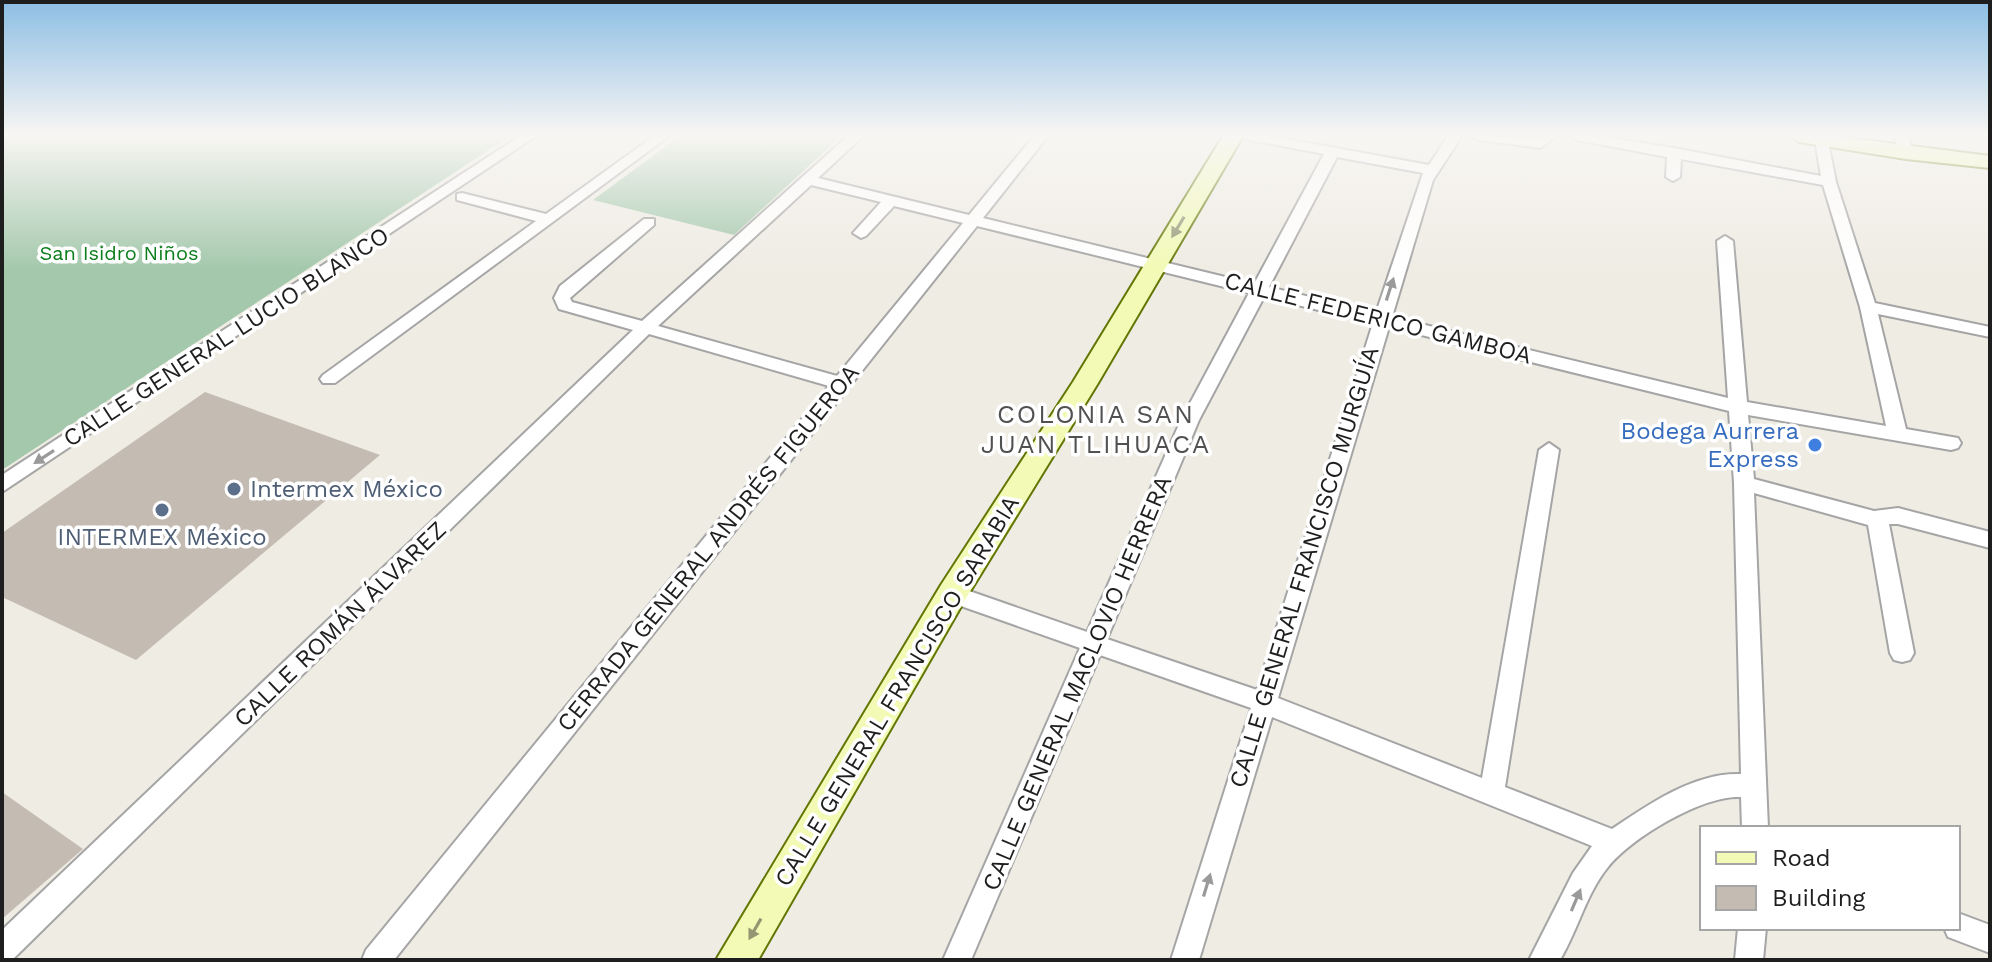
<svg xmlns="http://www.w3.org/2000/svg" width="1992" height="962" viewBox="0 0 1992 962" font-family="'Work Sans',sans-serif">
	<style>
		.cemetery { fill: #a4c8ac }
		.building { fill: #c4bcb3 }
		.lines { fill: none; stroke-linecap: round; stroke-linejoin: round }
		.street-casing { stroke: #a5a5a5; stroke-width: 4 }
		.secondary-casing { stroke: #627603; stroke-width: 4 }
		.street { fill: #fff; fill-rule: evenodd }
		.secondary { fill: #f2fab6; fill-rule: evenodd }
		.oneway { fill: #939772 }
		.oneway2 { fill: #9a9a9a }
		.shop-dot { fill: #3f7fe0; stroke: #fff; stroke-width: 3 }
		.service-dot { fill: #5c6f8a; stroke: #fff; stroke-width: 3 }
		.labels { text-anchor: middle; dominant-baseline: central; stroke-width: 7; stroke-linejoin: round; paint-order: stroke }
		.far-park-label { font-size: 20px; fill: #0a7e1b; stroke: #fff }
		.street-label { font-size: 24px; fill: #1e1e1e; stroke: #fff }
		.shop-label { font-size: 24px; fill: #366cbe; stroke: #fff; text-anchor: end }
		.service-label { font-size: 24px; fill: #4e5e75; stroke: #fff; text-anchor: start }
		.neighbourhood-label { font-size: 26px; letter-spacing: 2px; fill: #515151; stroke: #fff }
	</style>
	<rect width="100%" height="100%" fill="#efece4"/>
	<path class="cemetery" d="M 2,136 L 510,136 L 2,470 Z
		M 680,136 L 829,136 L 839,138 L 734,235 L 593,200 Z"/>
	<path class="building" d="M 205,392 L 380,455 L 136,660 L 2,597 L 2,533 Z
		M 2,792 L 83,849 L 2,919 Z"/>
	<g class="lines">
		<g class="street-casing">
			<path id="street" d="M 520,136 L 536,136 L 2,492 L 2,475 Z
				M 654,136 L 669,136 L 335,383 L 323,383 L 320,379 L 323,375 L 536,221 L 457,200 L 457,194 L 462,193 L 546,214 Z
				M 848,136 L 863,136 L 818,178 L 969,215 L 1034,136 L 1048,136 L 983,218 L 1254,284 L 1324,154 L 1250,140 L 1243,136 L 1270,136 L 1429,165 L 1448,136 L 1462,136 L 1433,180 L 1392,317 L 1728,398 L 1717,241 L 1725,236 L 1733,241 L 1747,402 L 1886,426 L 1860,307 L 1823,185 L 1681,159 L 1680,177 L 1673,181 L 1666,177 L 1667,157 L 1577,140 L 1570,136 L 1598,136 L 1674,148 L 1821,176 L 1815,140 L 1827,137 L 1836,182 L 1875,303 L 1990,327 L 1990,337 L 1878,314 L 1906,429 L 1958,438 L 1961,443 L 1958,448 L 1951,450 L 1748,415 L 1754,479 L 1874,511 L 1898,508 L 1990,532 L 1990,548 L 1898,524 L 1889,524 L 1914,653 L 1910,660 L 1902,662 L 1894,660 L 1890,653 L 1868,525 L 1754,493 L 1768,828 L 1742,828 L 1741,797 C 1703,795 1632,837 1608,867 C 1586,894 1578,930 1560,960 L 1529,960 L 1573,873 L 1592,846 L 1272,717 L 1199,960 L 1171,960 L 1251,708 L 1100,655 L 971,960 L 943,960 L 1080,648 L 944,600 L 941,594 L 944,588 L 952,585 L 1087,632 L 1181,420 L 1249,293 L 977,226 L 394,960 L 362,960 L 366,950 L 829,386 L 649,334 L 12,960 L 2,960 L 2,930 L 633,330 L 559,309 L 554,298 L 560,286 L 644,219 L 654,219 L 654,225 L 570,298 L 572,302 L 642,321 ZM 1337,157 L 1423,173 L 1376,313 L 1269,287 ZM 811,185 L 881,202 L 853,233 L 861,238 L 866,236 L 894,206 L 963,223 L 837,376 L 658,326 ZM 1264,297 L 1373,323 L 1257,690 L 1107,639 L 1199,420 ZM 1389,327 L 1729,411 L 1734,483 L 1741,774 C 1695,772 1649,804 1612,829 L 1505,787 L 1559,450 L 1549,443 L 1539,450 L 1482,778 L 1278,698 Z
				M 1472,136 L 1538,139 L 1542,136 L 1556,136 L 1541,148 L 1479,140 Z
				M 1894,136 L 1908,136 L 1913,153 L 1911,156 L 1901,156 Z
				M 1958,913 L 1990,925 L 1990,953 L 1948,937 L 1944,928 L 1958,928 Z
				M 1738,928 L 1766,928 L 1763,960 L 1735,960 Z"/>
		</g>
		<g class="secondary-casing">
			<path id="secondary" d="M 1223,136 L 1243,136 L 1098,383 L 963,603 L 758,960 L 716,960 L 941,585 L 1073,382 Z
				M 1790,136 L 1833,136 L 1990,156 L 1990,168 L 1906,159 L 1799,142 Z"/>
		</g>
		<use href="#street" class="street"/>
		<use href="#secondary" class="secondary"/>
	</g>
	<defs><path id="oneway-solid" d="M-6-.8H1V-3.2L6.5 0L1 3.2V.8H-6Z" transform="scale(2)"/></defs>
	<g class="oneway">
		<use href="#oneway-solid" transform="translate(1178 227) rotate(121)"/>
		<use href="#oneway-solid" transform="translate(755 929) rotate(120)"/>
	</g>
	<g class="oneway2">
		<use href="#oneway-solid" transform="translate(1390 289) rotate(-72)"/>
		<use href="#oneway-solid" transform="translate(44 457) rotate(147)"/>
		<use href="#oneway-solid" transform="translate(1207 885) rotate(-73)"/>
		<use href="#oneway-solid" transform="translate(1576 900) rotate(-67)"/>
	</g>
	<linearGradient id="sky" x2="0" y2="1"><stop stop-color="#8cbee4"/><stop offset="0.5" stop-color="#f8f6f3"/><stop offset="1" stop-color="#f8f6f3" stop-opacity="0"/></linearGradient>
	<rect width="1992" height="270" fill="url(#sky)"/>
	<circle class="shop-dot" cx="1815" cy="445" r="8"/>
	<g class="service-dot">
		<circle cx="234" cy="489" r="8"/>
		<circle cx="162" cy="510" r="8"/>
	</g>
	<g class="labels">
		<g class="far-park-label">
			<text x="119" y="253">San Isidro Niños</text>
		</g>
		<g class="street-label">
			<text transform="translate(1378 318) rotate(14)">CALLE FEDERICO GAMBOA</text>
			<text transform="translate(226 337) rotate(-33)">CALLE GENERAL LUCIO BLANCO</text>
			<text transform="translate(708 548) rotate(-51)">CERRADA GENERAL ANDRÉS FIGUEROA</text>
			<text transform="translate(1304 567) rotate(-73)">CALLE GENERAL FRANCISCO MURGUÍA</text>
			<text transform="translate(340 624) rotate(-44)">CALLE ROMÁN ÁLVAREZ</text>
			<text transform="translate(1077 683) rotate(-67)">CALLE GENERAL MACLOVIO HERRERA</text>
			<text transform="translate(897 691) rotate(-59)">CALLE GENERAL FRANCISCO SARABIA</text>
		</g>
		<g class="shop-label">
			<text x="1799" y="431">Bodega Aurrera<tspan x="1799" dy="28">Express</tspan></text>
		</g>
		<g class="service-label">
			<text x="250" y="489">Intermex México</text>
			<text x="162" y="537" text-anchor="middle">INTERMEX México</text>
		</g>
		<g class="neighbourhood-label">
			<text x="1096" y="414">COLONIA SAN<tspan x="1096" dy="30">JUAN TLIHUACA</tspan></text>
		</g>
	</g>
	<rect width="1992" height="962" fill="none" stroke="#1e1e1e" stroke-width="8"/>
	<rect x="1700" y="826" width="260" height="104" fill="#ffffff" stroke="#a5a5a5" stroke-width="2"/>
	<rect x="1716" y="852" width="40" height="12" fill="#f2fab6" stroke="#a5a5a5" stroke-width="2"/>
	<text x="1772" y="866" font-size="24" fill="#1e1e1e">Road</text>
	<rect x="1716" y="886" width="40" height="24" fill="#c4bcb3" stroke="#a5a5a5" stroke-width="2"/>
	<text x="1772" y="906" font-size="24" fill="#1e1e1e">Building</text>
</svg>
